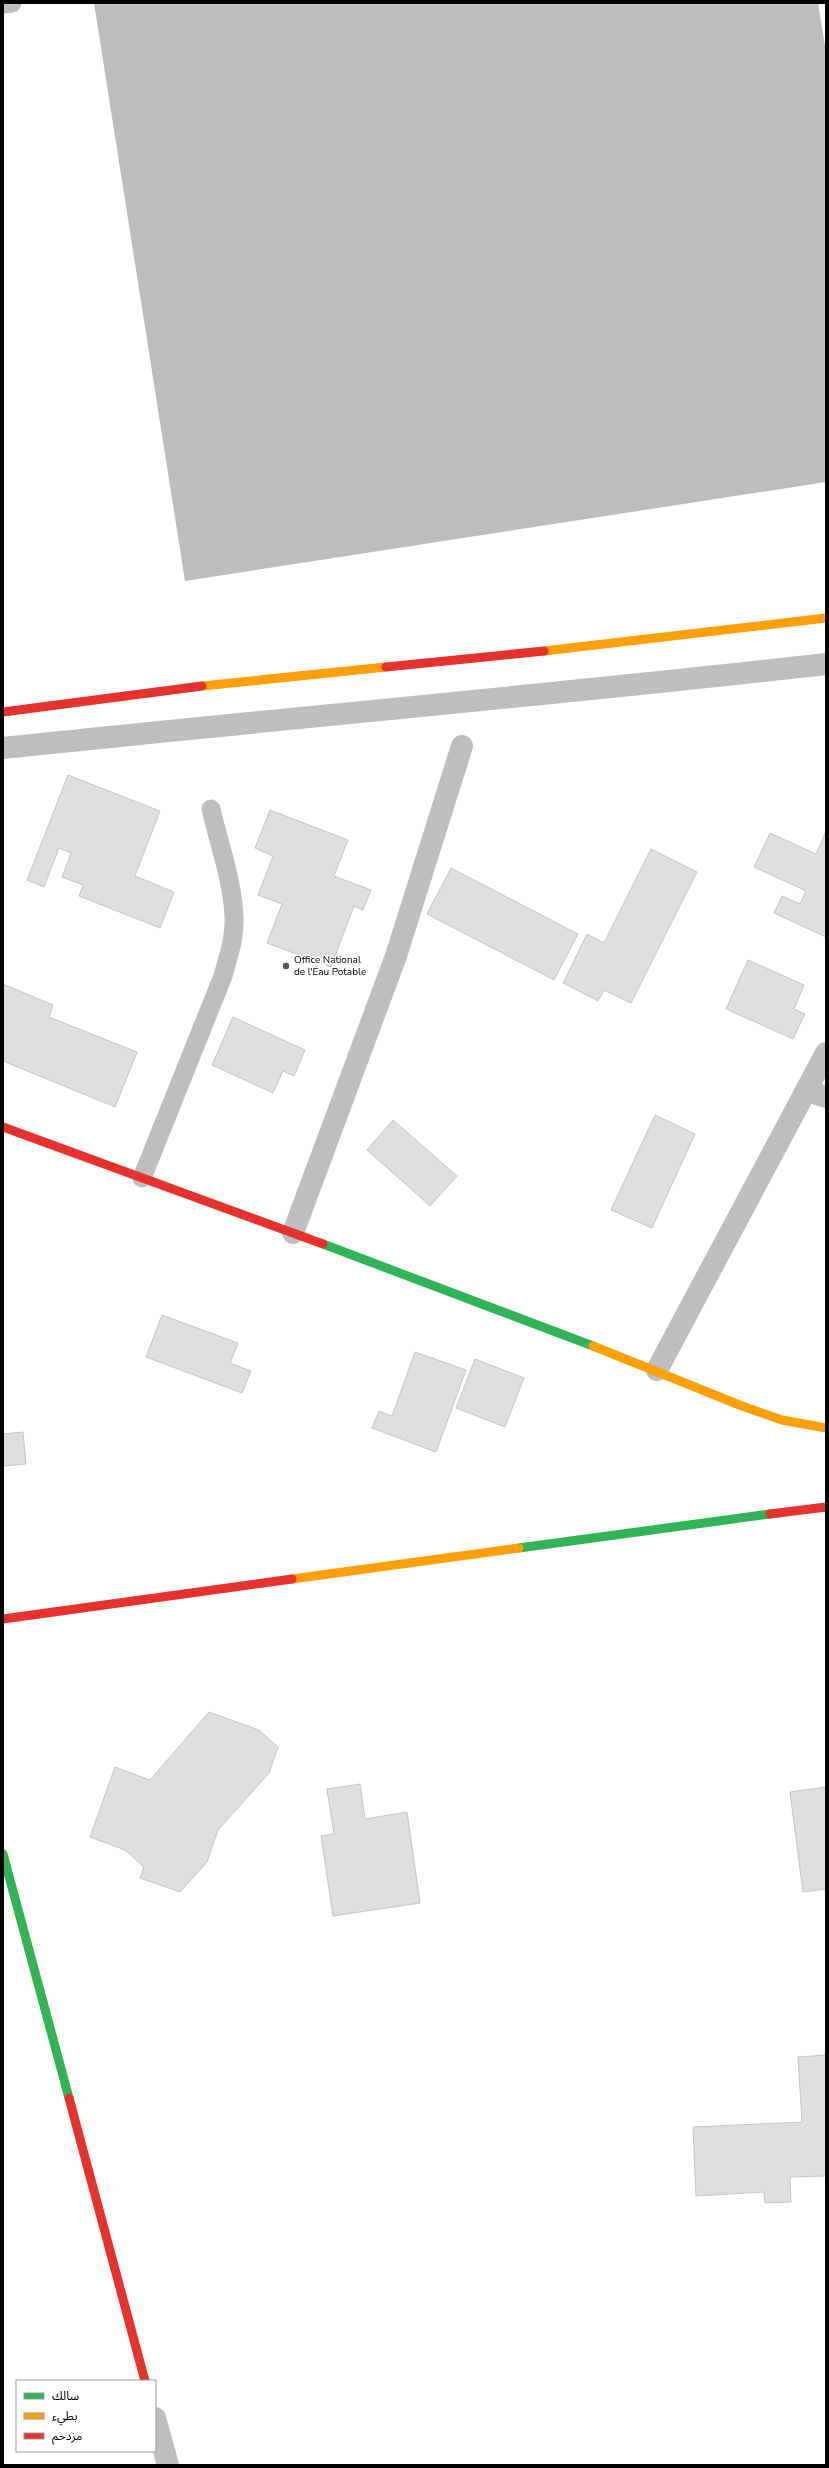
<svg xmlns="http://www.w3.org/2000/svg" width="829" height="2468" viewBox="0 0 829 2468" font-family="'Nunito Sans','Noto Sans Arabic',sans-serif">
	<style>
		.water { fill: #bdbdbd }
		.building { fill: #dedede; stroke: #c6c6c6 }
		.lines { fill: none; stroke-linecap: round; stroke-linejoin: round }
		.lane { stroke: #bebebe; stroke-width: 19 }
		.street { stroke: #bebebe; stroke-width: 22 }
		.fast { stroke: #30b455; stroke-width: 9 }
		.slow { stroke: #ff9f0a; stroke-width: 9 }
		.jam { stroke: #e5322d; stroke-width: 9 }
		.poi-dot { fill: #595959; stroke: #fff; stroke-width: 1.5 }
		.labels { text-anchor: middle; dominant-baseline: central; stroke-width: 3; stroke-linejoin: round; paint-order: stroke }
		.poi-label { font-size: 10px; fill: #000; stroke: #fff; text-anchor: start }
	</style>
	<rect width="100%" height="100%" fill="#fff"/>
	<path class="water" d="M 94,3 L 818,3 L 826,52 L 826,482 L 185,581 Z"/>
	<path class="building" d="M 68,775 L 160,811 L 135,876 L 174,892 L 160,928 L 79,896 L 83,885 L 62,877 L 71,853 L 59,848 L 44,887 L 27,880 Z
		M 270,810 L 348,840 L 334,876 L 371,890 L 363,910 L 354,906 L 331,967 L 267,943 L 282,904 L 258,895 L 273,856 L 255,848 Z
		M 826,831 L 826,937 L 774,913 L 782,896 L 800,904 L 806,891 L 754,867 L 770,833 L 816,854 Z
		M 651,849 L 697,872 L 631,1003 L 604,990 L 598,1001 L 563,983 L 587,934 L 604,943 Z
		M 451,868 L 578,934 L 554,980 L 427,914 Z
		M 748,960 L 804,985 L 794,1009 L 805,1014 L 793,1039 L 726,1009 Z
		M 3,984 L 53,1005 L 49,1017 L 137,1052 L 115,1107 L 3,1061 Z
		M 233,1017 L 305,1050 L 294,1076 L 283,1071 L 273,1093 L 212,1065 Z
		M 655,1115 L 695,1134 L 652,1228 L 611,1210 Z
		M 393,1120 L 457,1176 L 430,1206 L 367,1150 Z
		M 162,1315 L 238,1343 L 230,1363 L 251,1371 L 242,1393 L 146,1357 Z
		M 415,1352 L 466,1370 L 436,1452 L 372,1428 L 379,1411 L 392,1416 Z
		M 475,1359 L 524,1378 L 505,1427 L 456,1408 Z
		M 23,1432 L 26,1464 L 3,1466 L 3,1434 Z
		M 209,1712 L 259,1730 L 278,1747 L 269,1773 L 218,1830 L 207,1862 L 180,1892 L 140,1878 L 144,1867 L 125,1850 L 90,1837 L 115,1767 L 150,1780 Z
		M 360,1784 L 365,1819 L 407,1812 L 420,1903 L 333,1916 L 321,1836 L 334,1834 L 327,1789 Z
		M 826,1787 L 826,1889 L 803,1892 L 790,1792 Z
		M 826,2055 L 826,2176 L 790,2177 L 791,2202 L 765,2203 L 764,2192 L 696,2196 L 693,2127 L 802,2122 L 798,2057 Z"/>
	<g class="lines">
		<path class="lane" d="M 3,4 L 12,3
			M 142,1178 L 223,976 C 228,957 235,938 234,918 C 233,882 219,844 211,809"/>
		<path class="street" d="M 3,748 C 277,719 552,695 826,664
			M 806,1090 L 826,1097
			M 293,1233 L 396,956 L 462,746
			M 657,1370 L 826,1053
			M 155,2418 L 168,2465"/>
		<path class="fast" d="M 323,1244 L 593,1346
			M 519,1548 L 770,1514
			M 3,1854 L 69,2098"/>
		<path class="slow" d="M 544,651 L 826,618
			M 202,686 L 386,667
			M 593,1346 L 742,1406 L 782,1420 L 826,1428
			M 292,1579 L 519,1548"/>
		<path class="jam" d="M 386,667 L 544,651
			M 3,712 L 202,686
			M 3,1127 L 323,1244
			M 770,1514 L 826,1507
			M 3,1619 L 292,1579
			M 69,2098 L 145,2381"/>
	</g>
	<circle class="poi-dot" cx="286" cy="966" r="4"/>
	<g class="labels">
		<g class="poi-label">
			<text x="294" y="960">Office National<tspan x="294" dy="12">de l'Eau Potable</tspan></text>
		</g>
	</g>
	<rect width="829" height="2468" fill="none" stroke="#000000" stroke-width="8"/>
	<rect x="16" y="2380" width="140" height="72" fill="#ffffff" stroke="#999999"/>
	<rect x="24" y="2393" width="20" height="6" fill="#30b455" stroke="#999999"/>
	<text x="52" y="2400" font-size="12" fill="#000000">سالك</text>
	<rect x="24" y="2413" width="20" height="6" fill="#ff9f0a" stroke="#999999"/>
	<text x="52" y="2420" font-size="12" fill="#000000">بطيء</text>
	<rect x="24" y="2433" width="20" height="6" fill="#e5322d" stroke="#999999"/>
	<text x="52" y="2440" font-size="12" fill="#000000">مزدحم</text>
</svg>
